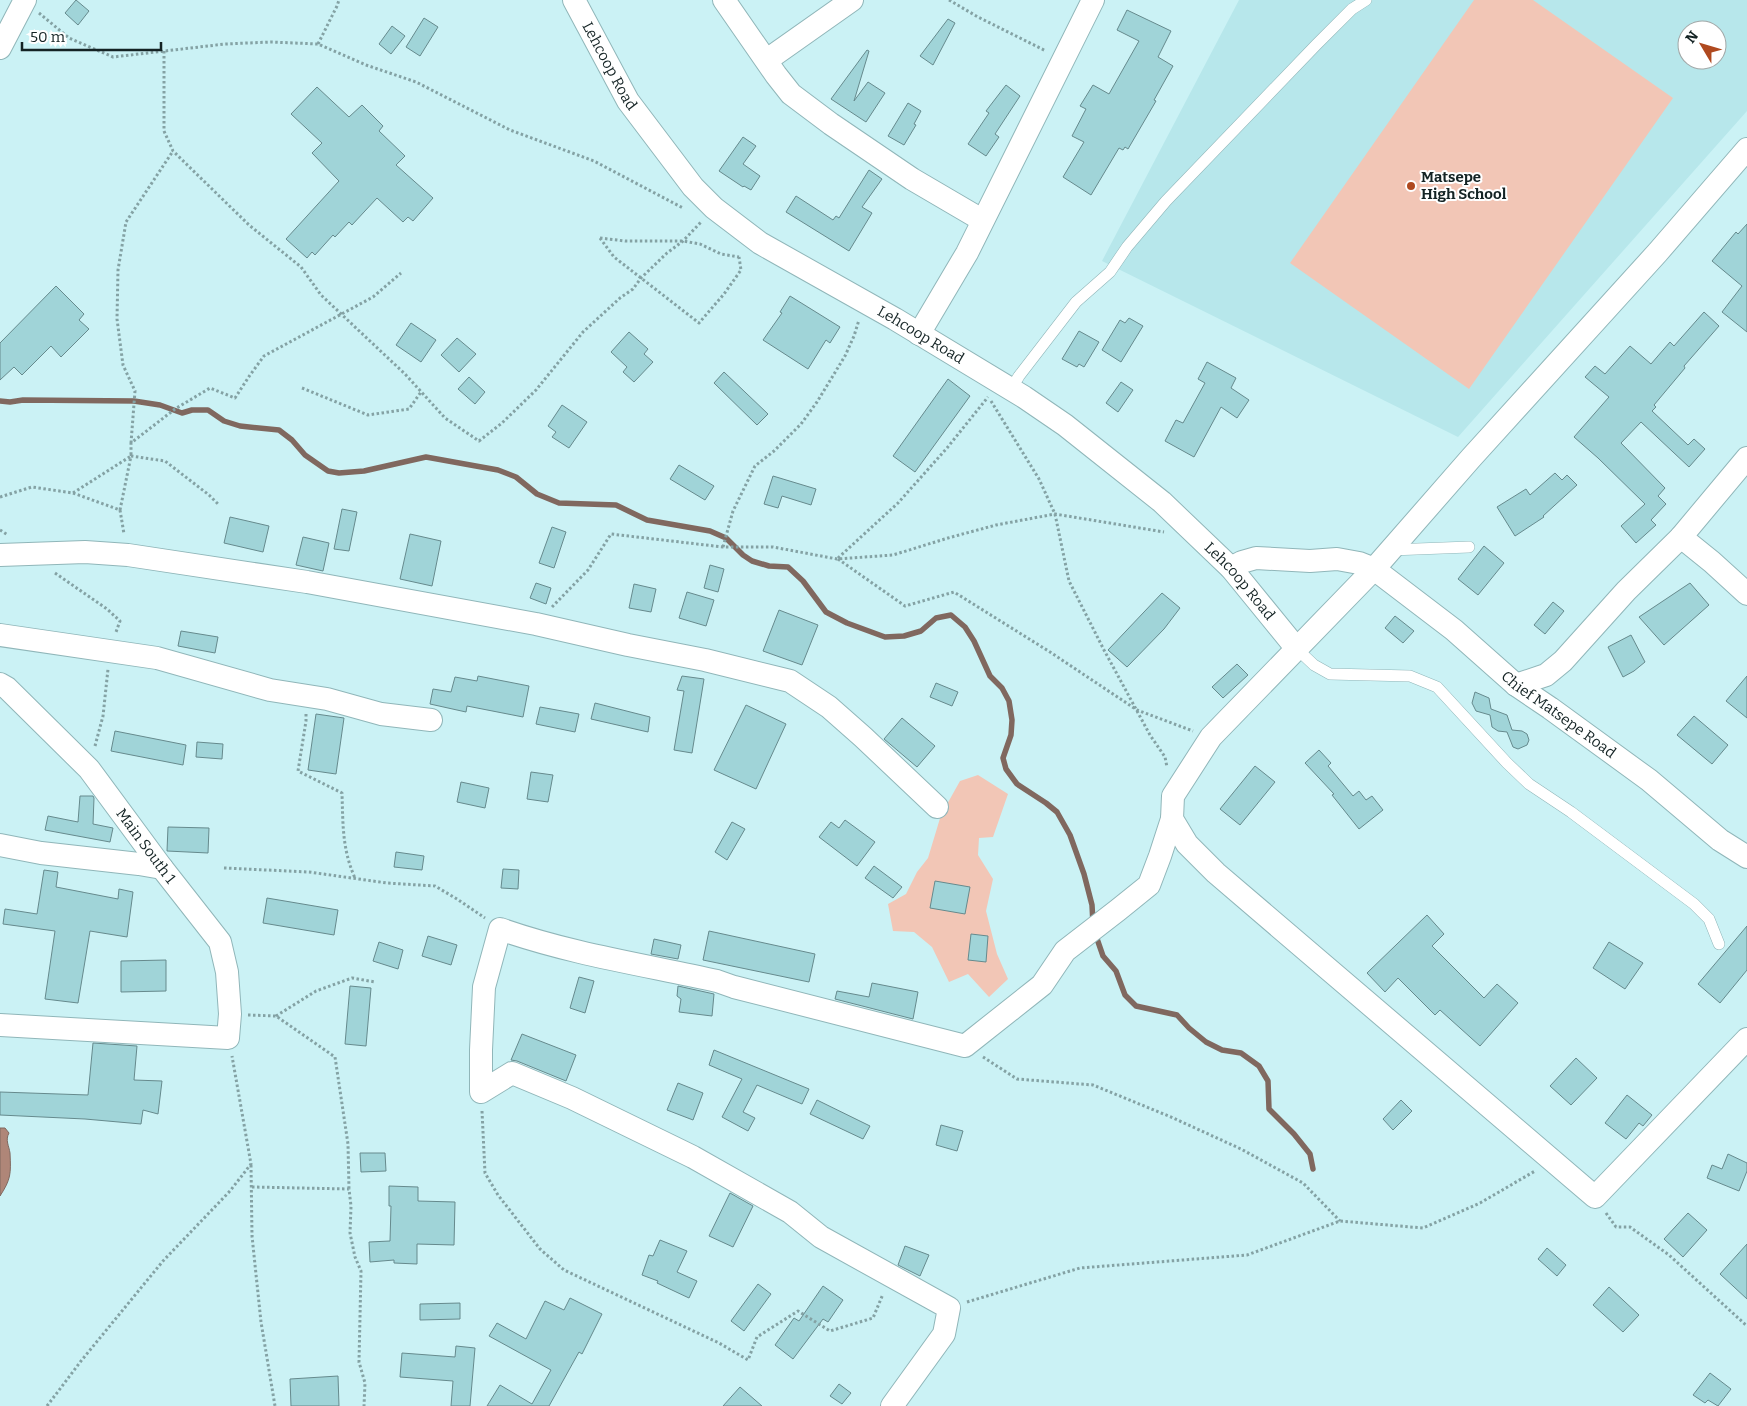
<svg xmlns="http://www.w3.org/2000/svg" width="1747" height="1406" viewBox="0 0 1747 1406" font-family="Bitter,serif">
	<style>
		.built { fill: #b7e7eb; fill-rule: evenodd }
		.green { fill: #f2c6b6 }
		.water { fill: #af8678; stroke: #80685f }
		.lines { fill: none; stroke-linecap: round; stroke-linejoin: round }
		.stream { stroke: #80685f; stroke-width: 5.5 }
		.building { fill: #a0d4d8; stroke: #668a8d }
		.lane-casing { stroke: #90b6b9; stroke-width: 12 }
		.street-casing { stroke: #90b6b9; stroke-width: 24 }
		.path { stroke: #84a2a4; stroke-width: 3; stroke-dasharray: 2.5 2.5; stroke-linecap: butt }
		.lane { stroke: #fff; stroke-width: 11 }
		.street { stroke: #fff; stroke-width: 22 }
		.poi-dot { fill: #af491f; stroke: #fff; stroke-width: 2 }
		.labels { text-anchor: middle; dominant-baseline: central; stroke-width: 4; stroke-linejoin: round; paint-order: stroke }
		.street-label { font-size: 15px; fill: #142324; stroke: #fff }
		.poi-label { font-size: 15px; font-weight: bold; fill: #142324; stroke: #fff; text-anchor: start }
	</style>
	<rect width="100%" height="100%" fill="#cbf2f5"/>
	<path class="built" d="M 1239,0 L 1747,0 L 1747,111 L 1458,437 L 1102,261 ZM 1687,30 L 1717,30 L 1717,60 L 1687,60 Z"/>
	<path class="green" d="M 1474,0 L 1533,0 L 1673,98 L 1469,389 L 1290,263 Z
		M 978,775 L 1008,794 L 993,837 L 979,838 L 978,855 L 993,879 L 986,911 L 997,954 L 1008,979 L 989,997 L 968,974 L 949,982 L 932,947 L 914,932 L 893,931 L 888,904 L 906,894 L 917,872 L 928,858 L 941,815 L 960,781 Z"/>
	<path class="water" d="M 0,1128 L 5,1128 L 9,1133 C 5,1140 9,1146 10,1153 C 11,1174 11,1179 0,1196 Z"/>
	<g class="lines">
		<path class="stream" d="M 0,401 L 10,402 L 23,400 L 134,401 L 160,405 L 182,413 L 192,410 L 208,410 L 224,421 L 240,426 L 279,430 L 292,440 L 305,455 L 328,471 L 339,473 L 364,471 L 426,457 L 498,470 L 516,477 L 537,494 L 559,503 L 616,505 L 647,520 L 710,531 L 726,538 L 743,555 L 752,561 L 769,566 L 788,567 L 803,581 L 826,612 L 847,623 L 885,637 L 904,636 L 921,631 L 936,618 L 951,615 L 965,627 L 974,641 L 990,676 L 1002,688 L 1009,701 L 1012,720 L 1011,735 L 1003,758 L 1006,769 L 1017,784 L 1046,803 L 1057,812 L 1070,835 L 1084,874 L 1092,905 L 1093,924
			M 1095,933 L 1103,956 L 1116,971 L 1125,995 L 1136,1006 L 1177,1015 L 1189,1028 L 1206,1042 L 1222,1050 L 1241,1053 L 1259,1066 L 1268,1081 L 1269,1109 L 1294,1134 L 1310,1154 L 1313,1169"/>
	</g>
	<path class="building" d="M 76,0 L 89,11 L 78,25 L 65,13 Z
		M 1127,10 L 1171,31 L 1158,57 L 1173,66 L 1154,100 L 1156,101 L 1128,149 L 1125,147 L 1123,150 L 1119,148 L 1091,195 L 1063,177 L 1084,142 L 1072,136 L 1086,109 L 1080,106 L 1093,85 L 1109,94 L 1139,41 L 1117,30 Z
		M 424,18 L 438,27 L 420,56 L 406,47 Z
		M 948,19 L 955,23 L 933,65 L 920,56 Z
		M 392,26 L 405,36 L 391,54 L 379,44 Z
		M 867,50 L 869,51 L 854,101 L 868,82 L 885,93 L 866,122 L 831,99 Z
		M 1006,85 L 1020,96 L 995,134 L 999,137 L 986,156 L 968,144 L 989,113 L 986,111 Z
		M 317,87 L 349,117 L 362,105 L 383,126 L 379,131 L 405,156 L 396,165 L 433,198 L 413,221 L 408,217 L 403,222 L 377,198 L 352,225 L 349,222 L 335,237 L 333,235 L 315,255 L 312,252 L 307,258 L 286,239 L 339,181 L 312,153 L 322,143 L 291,114 Z
		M 908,103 L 921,111 L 914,124 L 916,125 L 904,145 L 888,136 Z
		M 743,137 L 756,146 L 743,164 L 760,176 L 751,190 L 744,186 L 743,187 L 719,171 Z
		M 869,170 L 882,179 L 862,207 L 872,213 L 849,251 L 786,212 L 796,196 L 833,220 L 836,216 L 839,218 Z
		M 1747,224 L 1747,332 L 1722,312 L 1742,286 L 1712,261 L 1736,232 L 1738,234 Z
		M 56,286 L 84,314 L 79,320 L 89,329 L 61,357 L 51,346 L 22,375 L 14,367 L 0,380 L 0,343 Z
		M 790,296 L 840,327 L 830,343 L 826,340 L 808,369 L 763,340 L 782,313 L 780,312 Z
		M 1704,312 L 1719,326 L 1684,366 L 1685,368 L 1654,405 L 1656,407 L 1652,411 L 1688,445 L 1694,439 L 1705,449 L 1689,467 L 1641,422 L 1621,443 L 1665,488 L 1658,496 L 1666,504 L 1651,520 L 1656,525 L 1636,543 L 1621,526 L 1645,504 L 1598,458 L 1574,437 L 1609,397 L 1585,377 L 1595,366 L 1605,374 L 1630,346 L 1651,364 L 1670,342 L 1674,346 Z
		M 1129,318 L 1143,326 L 1121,362 L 1102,350 L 1120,320 L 1125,323 Z
		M 411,323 L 436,340 L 421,362 L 396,345 Z
		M 1079,331 L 1099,342 L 1084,367 L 1079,364 L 1077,367 L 1062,359 Z
		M 629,332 L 648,349 L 644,354 L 653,362 L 634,382 L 623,372 L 627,367 L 611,352 Z
		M 457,338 L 476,354 L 459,372 L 441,355 Z
		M 1207,362 L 1236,378 L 1231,388 L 1249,400 L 1237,418 L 1221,407 L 1194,457 L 1165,441 L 1176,420 L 1183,423 L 1205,383 L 1198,379 Z
		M 724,372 L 768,414 L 757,425 L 714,383 Z
		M 469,377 L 485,392 L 475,404 L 458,389 Z
		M 948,379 L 970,396 L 915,472 L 893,456 Z
		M 1121,382 L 1133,390 L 1118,412 L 1106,403 Z
		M 562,405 L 587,422 L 569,448 L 552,437 L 556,432 L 548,426 Z
		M 679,465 L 714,486 L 705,500 L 670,479 Z
		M 1555,473 L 1562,480 L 1567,475 L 1577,485 L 1543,516 L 1544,517 L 1515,536 L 1497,507 L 1526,489 L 1530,495 Z
		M 773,476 L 816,489 L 811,505 L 782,496 L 778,508 L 764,504 Z
		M 342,509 L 357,512 L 349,551 L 334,549 Z
		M 230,517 L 269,526 L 263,552 L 224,543 Z
		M 552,527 L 566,532 L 554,568 L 539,563 Z
		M 410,534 L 441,541 L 432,586 L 400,579 Z
		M 303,537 L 329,543 L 323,571 L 296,565 Z
		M 1484,546 L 1504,563 L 1478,595 L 1458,579 Z
		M 710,565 L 724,569 L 718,592 L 704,588 Z
		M 536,583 L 551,588 L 546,604 L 530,598 Z
		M 1690,583 L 1709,605 L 1664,645 L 1639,617 Z
		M 634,584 L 656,589 L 651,612 L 629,608 Z
		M 687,592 L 714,600 L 706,626 L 679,618 Z
		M 1162,593 L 1180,608 L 1164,629 L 1127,667 L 1108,650 Z
		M 1553,602 L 1564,611 L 1545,634 L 1534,625 Z
		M 779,610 L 818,625 L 802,665 L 763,651 Z
		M 1395,616 L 1414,631 L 1403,643 L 1385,628 Z
		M 181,631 L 218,637 L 215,653 L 178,646 Z
		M 1631,635 L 1645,662 L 1634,671 L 1623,677 L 1608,647 Z
		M 1237,664 L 1248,675 L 1223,698 L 1212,687 Z
		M 478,676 L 529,686 L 523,717 L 467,706 L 466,712 L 430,704 L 433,689 L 451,692 L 455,677 L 477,681 Z
		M 682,676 L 704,679 L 692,753 L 674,750 L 684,691 L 677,690 Z
		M 1747,676 L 1747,718 L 1726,701 Z
		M 936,683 L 958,692 L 952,706 L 930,697 Z
		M 1475,692 L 1489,698 L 1491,709 L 1507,715 L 1512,730 L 1522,731 L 1527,734 L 1529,740 L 1527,745 L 1518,749 L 1513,747 L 1507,732 L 1498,731 L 1492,727 L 1490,715 L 1476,711 L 1472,703 Z
		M 595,703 L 650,717 L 648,732 L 591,719 Z
		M 746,705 L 786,724 L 756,789 L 714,770 Z
		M 540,707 L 579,714 L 575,732 L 536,724 Z
		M 316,714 L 344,718 L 336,774 L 308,770 Z
		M 1694,716 L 1728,745 L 1712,764 L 1677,735 Z
		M 902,718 L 935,746 L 917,767 L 884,739 Z
		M 115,731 L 186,745 L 183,765 L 111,751 Z
		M 197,742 L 223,744 L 222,759 L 196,757 Z
		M 1319,750 L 1331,763 L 1328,766 L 1353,796 L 1359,791 L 1366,800 L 1372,796 L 1383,810 L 1359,829 L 1332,795 L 1334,794 L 1305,763 Z
		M 1255,766 L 1275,782 L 1240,825 L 1220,809 Z
		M 531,772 L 553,775 L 548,802 L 527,799 Z
		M 461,782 L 489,788 L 485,808 L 457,802 Z
		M 80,796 L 93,796 L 94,798 L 93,824 L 113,828 L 110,842 L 45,830 L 48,816 L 78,822 Z
		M 845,820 L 875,842 L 857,866 L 819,837 L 831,822 L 839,828 Z
		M 732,822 L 745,829 L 727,860 L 715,852 Z
		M 168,827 L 209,828 L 208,853 L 167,851 Z
		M 396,852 L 424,856 L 422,870 L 394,867 Z
		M 874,866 L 902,887 L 893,898 L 865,878 Z
		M 503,869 L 519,870 L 518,889 L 501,888 Z
		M 44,870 L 58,872 L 56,887 L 118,899 L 119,889 L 133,892 L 127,937 L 90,931 L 78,1003 L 45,999 L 55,931 L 3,924 L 5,909 L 37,914 Z
		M 935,881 L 970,887 L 965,914 L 930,908 Z
		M 267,898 L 338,910 L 334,935 L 263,923 Z
		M 1427,915 L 1444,934 L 1432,946 L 1484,998 L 1497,984 L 1518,1003 L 1480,1046 L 1440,1010 L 1435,1015 L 1398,978 L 1385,992 L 1367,973 Z
		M 1747,926 L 1747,970 L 1720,1003 L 1698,984 Z
		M 709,931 L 815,954 L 809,982 L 703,960 Z
		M 971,934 L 988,936 L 986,962 L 968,960 Z
		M 428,936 L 457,945 L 451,965 L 422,956 Z
		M 654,939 L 681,945 L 678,959 L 651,954 Z
		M 379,942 L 403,950 L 398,969 L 373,961 Z
		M 1609,942 L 1643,963 L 1625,989 L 1593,968 Z
		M 166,960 L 166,991 L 121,992 L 121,961 Z
		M 579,977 L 594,981 L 585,1013 L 570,1008 Z
		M 872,983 L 918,992 L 913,1019 L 835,999 L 837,991 L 869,997 Z
		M 350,986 L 371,988 L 366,1046 L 345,1044 Z
		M 678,986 L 714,994 L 712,1016 L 679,1012 L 681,999 L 677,996 Z
		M 522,1034 L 576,1055 L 566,1081 L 517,1061 L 511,1060 Z
		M 93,1043 L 137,1046 L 134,1080 L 162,1081 L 158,1114 L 143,1110 L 141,1124 L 85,1119 L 0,1115 L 0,1092 L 88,1095 Z
		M 714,1050 L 809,1089 L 802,1104 L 757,1085 L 743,1112 L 755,1118 L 748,1131 L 722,1117 L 742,1079 L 709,1065 Z
		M 1576,1058 L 1597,1078 L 1571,1105 L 1550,1086 Z
		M 678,1083 L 703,1093 L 693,1120 L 667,1110 Z
		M 1627,1095 L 1652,1115 L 1643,1126 L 1639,1123 L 1626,1139 L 1605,1123 Z
		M 817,1100 L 870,1126 L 863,1139 L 810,1114 Z
		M 1401,1100 L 1412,1111 L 1393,1130 L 1383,1119 Z
		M 941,1125 L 963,1131 L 957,1151 L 936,1145 Z
		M 360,1153 L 385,1153 L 386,1171 L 361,1172 Z
		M 1728,1154 L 1747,1163 L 1747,1171 L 1739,1191 L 1707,1178 L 1712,1165 L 1722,1169 Z
		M 389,1186 L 418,1187 L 418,1201 L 455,1202 L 454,1245 L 417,1244 L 417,1264 L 394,1263 L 394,1260 L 370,1262 L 369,1242 L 390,1241 L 391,1206 L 389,1206 Z
		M 730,1193 L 753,1206 L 733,1247 L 709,1236 Z
		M 1688,1213 L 1707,1230 L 1683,1257 L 1664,1239 Z
		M 660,1240 L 687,1251 L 677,1272 L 697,1281 L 689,1298 L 657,1283 L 658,1281 L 642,1275 L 649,1255 L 653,1256 Z
		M 1747,1244 L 1747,1299 L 1720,1274 Z
		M 905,1246 L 929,1255 L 920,1276 L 898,1265 Z
		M 1547,1248 L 1566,1265 L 1557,1276 L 1538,1259 Z
		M 758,1284 L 771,1294 L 744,1331 L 731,1321 Z
		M 823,1286 L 843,1300 L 828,1322 L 823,1319 L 793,1359 L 775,1345 L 794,1318 L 799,1321 Z
		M 1609,1287 L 1639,1315 L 1623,1332 L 1593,1305 Z
		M 570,1298 L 602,1314 L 582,1354 L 579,1352 L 549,1406 L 487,1406 L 500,1385 L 532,1404 L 551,1370 L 489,1336 L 497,1323 L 526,1339 L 545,1301 L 564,1310 Z
		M 460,1303 L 460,1319 L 420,1320 L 420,1304 Z
		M 456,1346 L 475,1348 L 470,1406 L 451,1406 L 453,1381 L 400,1377 L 402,1353 L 455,1357 Z
		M 1710,1373 L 1731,1389 L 1718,1406 L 1708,1400 L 1705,1403 L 1693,1395 Z
		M 338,1376 L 339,1406 L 291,1406 L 290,1379 Z
		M 839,1384 L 851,1393 L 842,1404 L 830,1396 Z
		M 740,1387 L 762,1406 L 723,1406 Z"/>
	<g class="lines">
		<g class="lane-casing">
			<path id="lane" d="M 1011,389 L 1019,376 L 1076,302 L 1110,272 L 1127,247 L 1166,201 L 1316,45 L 1352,9 L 1366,0
				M 1391,550 L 1469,547
				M 1297,649 L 1314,665 L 1330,674 L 1410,676 L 1437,687 L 1507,763 L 1529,784 L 1571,812 L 1694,904 L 1709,919 L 1719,944"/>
		</g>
		<g class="street-casing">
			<g id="street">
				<path id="s1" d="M 574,0 L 628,101 L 693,187 L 714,208 L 760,243 L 895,319 L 1024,397 L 1065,425 L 1162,502 L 1231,568 L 1297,649"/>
				<path d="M 724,0 L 776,75 L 791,94 L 831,124 L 912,179 L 982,220"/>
				<path d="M 0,48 L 25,0"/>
				<path d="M 767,60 L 852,0"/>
				<path d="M 1747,149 L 1658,252 L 1471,458 L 1374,569 L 1211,737 L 1173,796 L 1172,819 L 1187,844 L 1216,873 L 1595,1197 L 1747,1039"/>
				<path d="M 919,334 L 967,253 L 1093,0"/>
				<path d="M 1681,537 L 1712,562 L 1747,594"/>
				<path d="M 0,555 L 85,552 L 128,555 L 307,582 L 536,624 L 628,645 L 705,660 L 790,681 L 829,707 L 863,737 L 937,807"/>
				<path id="s2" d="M 1231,568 L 1242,562 L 1256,558 L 1310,561 L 1337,559 L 1359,563 L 1374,569 L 1454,630 L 1516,685 L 1550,708 L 1649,780 L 1720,840 L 1747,857"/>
				<path d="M 0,635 L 157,658 L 270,690 L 327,699 L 381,714 L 431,720"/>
				<path id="s3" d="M 0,684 L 7,688 L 89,769 L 162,868 L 220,942 L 227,972 L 230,1014 L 228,1038 L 0,1025"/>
				<path d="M 1516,685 L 1546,675 L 1563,661 L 1626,591 L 1681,537 L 1747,458"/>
				<path d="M 0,845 L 41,853 L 139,864 L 162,868"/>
				<path d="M 892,1406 L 944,1334 L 949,1308 L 821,1237 L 790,1212 L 693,1157 L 572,1098 L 512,1073 L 481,1092 L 481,1050 L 484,987 L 500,929 C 571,954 645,965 717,981 L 734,987 L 965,1046 L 1042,985 L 1065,951 L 1118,910 L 1149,885 L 1160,856 L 1172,819"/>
			</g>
		</g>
		<path class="path" d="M 949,0 L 978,17 L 1046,51
			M 39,13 L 69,38 L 113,57 L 225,44 L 271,42 L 318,44 L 366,65 L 416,82 L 510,130 L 594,161 L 683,208
			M 318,44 L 337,6 L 339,0
			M 164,51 L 164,131 L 173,151 L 249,225 L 301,267 L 321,295 L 405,374 L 445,418 L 479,441 L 502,423 L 536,390 L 583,332 L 620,298 L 633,289 L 641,278 L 667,253 L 683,241 L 702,221
			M 600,238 L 614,257 L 699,323 L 724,294 L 741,270 L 739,257
			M 600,238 L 625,241 L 683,241 L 700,244 L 721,254 L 739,257
			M 302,388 L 368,415 L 409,409 L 421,392
			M 991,401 L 1039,479 L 1055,514 L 1069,581 L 1104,650 L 1150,735 L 1165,757 L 1167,767
			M 131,443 L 135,391 L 123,365 L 117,319 L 118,270 L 126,222 L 173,151
			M 73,493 L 120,510 L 131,456 L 165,461 L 209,495 L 219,505
			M 0,497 L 32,487 L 73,493 L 131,456 L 131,443 L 175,409 L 210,388 L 235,398 L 250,375 L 264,356 L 373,297 L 401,273
			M 120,510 L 124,534
			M 0,530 L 8,535
			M 723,547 L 733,511 L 755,466 L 774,451 L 801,424 L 817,402 L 845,356 L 854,336 L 859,320
			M 838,558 L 898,503 L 947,448 L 988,397
			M 838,559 L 905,606 L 954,592 L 1050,652 L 1137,710 L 1193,731
			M 55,573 L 107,609 L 120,621 L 116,632
			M 552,607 L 588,570 L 611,534 L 723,547 L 773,547 L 837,559 L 893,555 L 948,538 L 996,525 L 1055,514 L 1164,532
			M 306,714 L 306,721 L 298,771 L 342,793 C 343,824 342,849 355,878
			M 95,746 L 103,716 L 108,669
			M 224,868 L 309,872 L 387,883 L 435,886 L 457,899 L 485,918
			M 248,1015 L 276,1016 L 335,1057 L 348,1144 L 349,1189
			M 276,1016 L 316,991 L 352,978 L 375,982
			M 983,1057 L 1017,1079 L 1093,1085 L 1171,1117 L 1241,1149 L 1303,1183 L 1340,1221
			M 482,1111 L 485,1173 L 498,1195 L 540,1249 L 564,1270 L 719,1343 L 748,1360 L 757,1337 L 798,1311 L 830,1331 L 873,1318 L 883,1294
			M 251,1165 L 252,1236 L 261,1322 L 275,1406
			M 252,1187 L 349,1189 L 351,1206 L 350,1233 L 355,1257 L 361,1271 L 359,1362 L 365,1383 L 364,1406
			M 1606,1213 L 1616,1227 L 1630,1227 L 1669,1255 L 1747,1326
			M 967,1302 L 1080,1268 L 1247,1255 L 1340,1221 L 1423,1228 L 1480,1203 L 1535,1171
			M 47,1406 L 81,1361 L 163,1261 L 230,1191 L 251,1164 L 232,1056"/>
		<use href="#lane" class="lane"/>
		<use href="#street" class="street"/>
	</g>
	<circle class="poi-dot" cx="1411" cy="186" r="5"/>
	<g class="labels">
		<g class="street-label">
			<text stroke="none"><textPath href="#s1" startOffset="75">Lehcoop Road</textPath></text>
			<text stroke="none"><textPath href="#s1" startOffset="495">Lehcoop Road</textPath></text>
			<text stroke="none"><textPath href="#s1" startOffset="900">Lehcoop Road</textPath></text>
			<text stroke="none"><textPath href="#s2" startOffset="382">Chief Matsepe Road</textPath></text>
			<text stroke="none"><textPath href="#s3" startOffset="219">Main South 1</textPath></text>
		</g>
		<g class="poi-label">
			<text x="1421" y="177">Matsepe<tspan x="1421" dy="17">High School</tspan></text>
		</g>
	</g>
	<g transform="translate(1702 45) rotate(308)"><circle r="24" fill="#ffffff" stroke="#a1a7a7"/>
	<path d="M0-4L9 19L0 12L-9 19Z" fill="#af491f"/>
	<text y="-8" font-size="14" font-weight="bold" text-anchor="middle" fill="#142324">N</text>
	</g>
	<path d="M22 42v8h139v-8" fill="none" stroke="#142324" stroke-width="2.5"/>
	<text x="30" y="42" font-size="15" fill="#142324" stroke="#ffffff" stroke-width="4" paint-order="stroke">50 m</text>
</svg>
